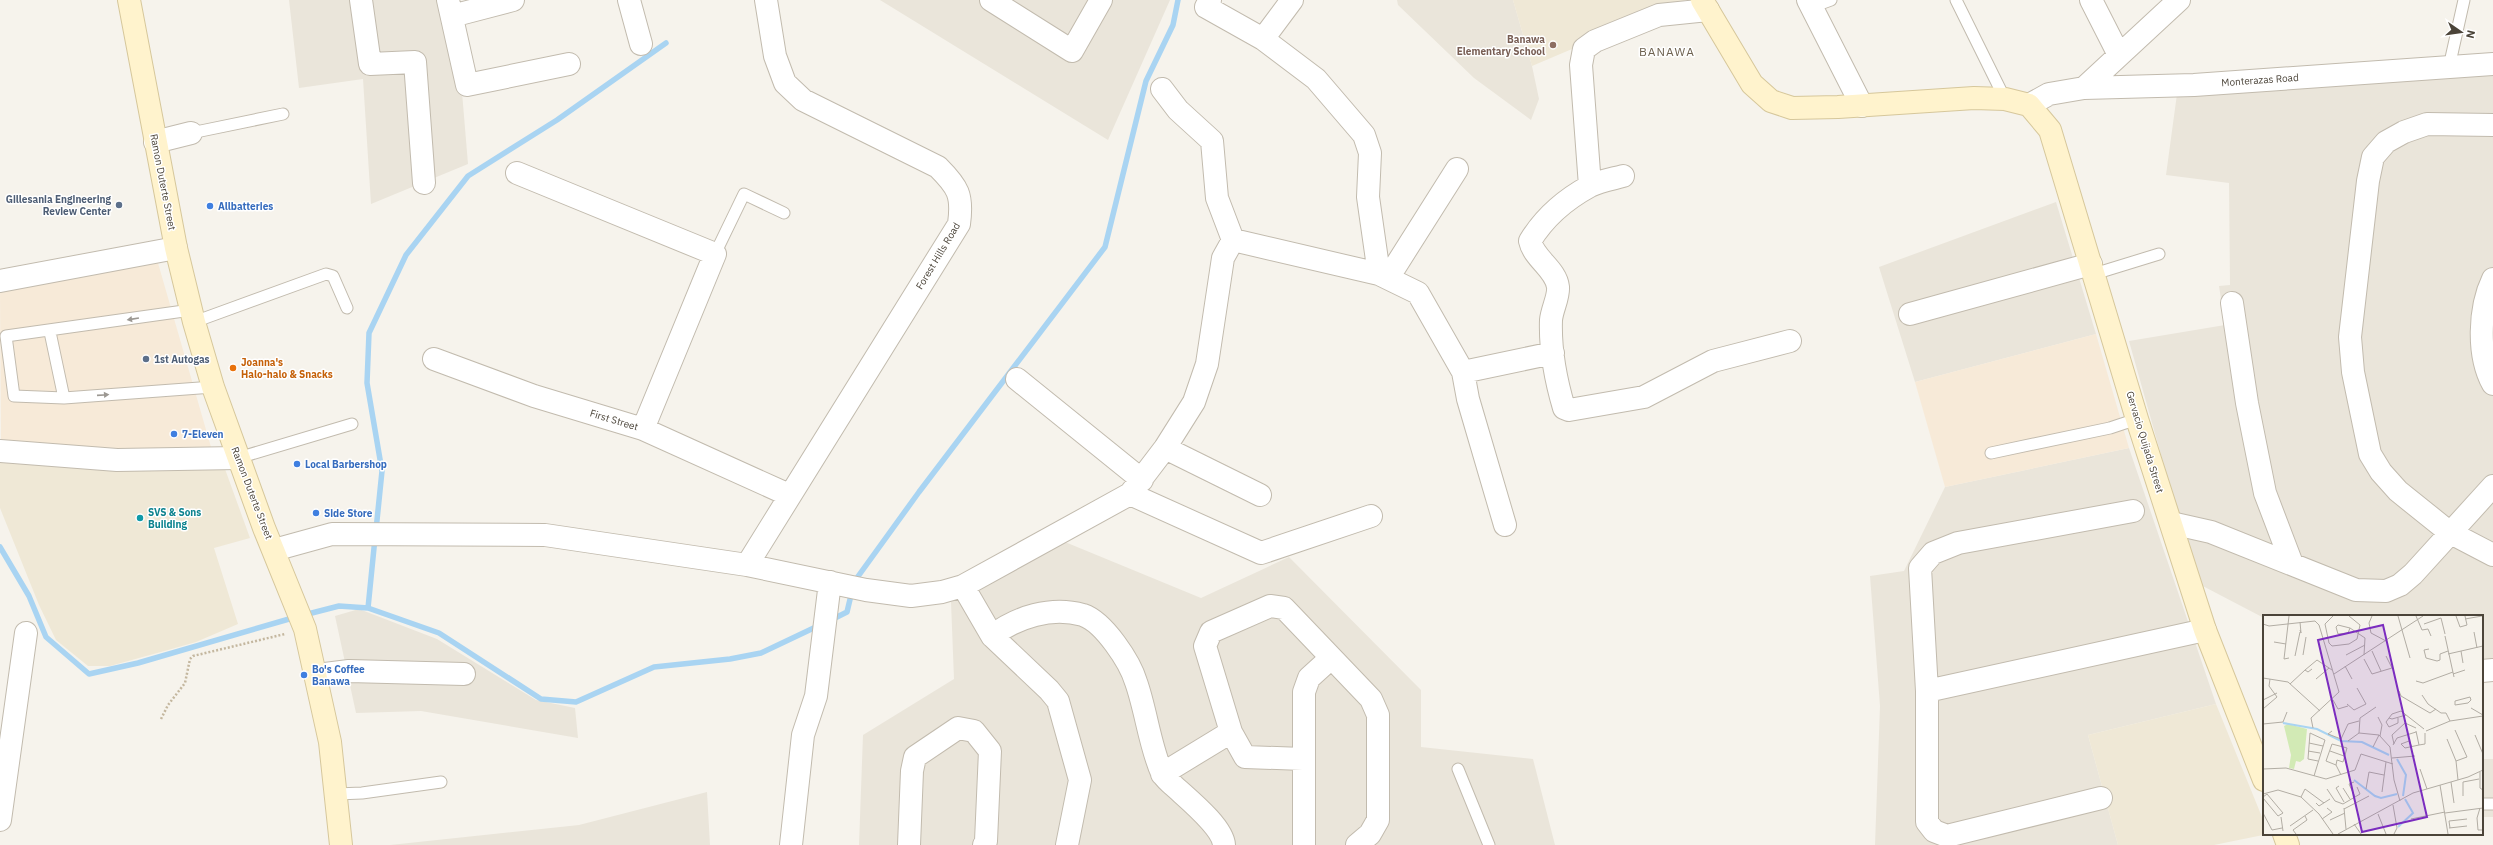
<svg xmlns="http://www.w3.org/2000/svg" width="2493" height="845" viewBox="0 0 2493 845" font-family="'IBM Plex Sans',sans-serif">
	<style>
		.residential { fill: #eae5da }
		.commercial { fill: #f7ead8 }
		.education { fill: #efe8d6 }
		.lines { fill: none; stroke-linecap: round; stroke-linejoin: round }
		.stream { stroke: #a9d4f2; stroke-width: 5.5 }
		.lane-casing { stroke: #c2bbae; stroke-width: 13 }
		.street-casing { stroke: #c2bbae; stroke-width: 24 }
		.secondary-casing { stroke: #d6c79b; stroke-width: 24 }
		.path { stroke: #c4b79f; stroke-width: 2.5; stroke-dasharray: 2 2; stroke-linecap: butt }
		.lane { stroke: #fff; stroke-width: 11 }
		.street { stroke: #fff; stroke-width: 22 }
		.secondary { stroke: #fff3cd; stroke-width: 22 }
		.oneway { fill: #9c9892 }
		.education-dot { fill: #8d6e63; stroke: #fff; stroke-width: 1.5 }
		.service-dot { fill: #5c6f8a; stroke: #fff; stroke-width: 1.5 }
		.shop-dot { fill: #3f7fe0; stroke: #fff; stroke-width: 1.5 }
		.food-dot { fill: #e8710a; stroke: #fff; stroke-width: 1.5 }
		.culture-dot { fill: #0f9aa8; stroke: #fff; stroke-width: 1.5 }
		.labels { text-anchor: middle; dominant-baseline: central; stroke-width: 3; stroke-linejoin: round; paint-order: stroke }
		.education-label { font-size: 10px; font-weight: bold; fill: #785e54; stroke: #fff; text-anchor: end }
		.street-label { font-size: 10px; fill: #4b4439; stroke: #fff }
		.service-label { font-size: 10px; font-weight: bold; fill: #4e5e75; stroke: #fff; text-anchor: end }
		.shop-label { font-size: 10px; font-weight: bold; fill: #366cbe; stroke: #fff; text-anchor: start }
		.food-label { font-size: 10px; font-weight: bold; fill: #c56008; stroke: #fff; text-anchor: start }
		.culture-label { font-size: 10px; font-weight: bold; fill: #0d838f; stroke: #fff; text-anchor: start }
		.quarter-label { font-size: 12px; letter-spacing: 1px; fill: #6e6250; stroke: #fff }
		.inset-river { fill: none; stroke: #a9d4f2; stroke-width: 2 }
		.inset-road { fill: none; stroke: #b2ada4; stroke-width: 1 }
		.view { fill: #7b2cbf; fill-opacity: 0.15; stroke: #7b2cbf; stroke-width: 2 }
		.inset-edge { fill: none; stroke: #4b4439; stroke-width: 2 }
	</style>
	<rect width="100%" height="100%" fill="#f6f3ec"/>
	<path class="residential" d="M 289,0 L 449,0 L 462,92 L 468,164 L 371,204 L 363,79 L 299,88 Z
		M 880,0 L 1170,0 L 1108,140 Z
		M 1397,0 L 1513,0 L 1532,66 L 1539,99 L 1531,120 L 1474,78 L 1398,5 Z
		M 2493,75 L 2493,660 L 2482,661 L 2482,616 L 2264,616 L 2264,618 L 2197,583 L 2129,341 L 2225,325 L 2219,286 L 2230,285 L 2229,183 L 2166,175 L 2177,94 Z
		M 2056,202 L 2096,334 L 1915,382 L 1879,267 Z
		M 2129,448 L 2216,704 L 2088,735 L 2118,845 L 1875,845 L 1880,706 L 1870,576 L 1904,571 L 1945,487 Z
		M 1065,542 L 1201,598 L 1289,557 L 1421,690 L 1421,747 L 1533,759 L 1555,845 L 859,845 L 863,735 L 954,679 L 951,602 Z
		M 359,609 L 437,639 L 536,700 L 575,708 L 578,738 L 421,711 L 356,713 L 335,616 Z
		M 2482,759 L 2493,759 L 2493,817 L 2482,817 Z
		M 707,792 L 710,845 L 390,845 L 579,825 Z"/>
	<path class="commercial" d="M 158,263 L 213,454 L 1,441 L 0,290 Z
		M 2096,334 L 2129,448 L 1945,487 L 1915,382 Z"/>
	<path class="education" d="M 1513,0 L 1684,0 L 1685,1 L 1532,66 Z
		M 0,462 L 225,469 L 250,538 L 214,548 L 238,624 L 196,642 L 168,650 L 110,666 L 88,666 L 56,640 L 39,605 L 0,508 Z
		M 2216,704 L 2264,822 L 2264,834 L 2268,834 L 2214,845 L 2118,845 L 2088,735 Z"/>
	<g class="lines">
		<path class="stream" d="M 376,530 L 382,471 L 367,383 L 369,333 L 406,255 L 468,176 L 557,120 L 666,43
			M 0,547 L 29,596 L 46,637 L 89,674 L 138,663 L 296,617
			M 854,582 L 919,492 L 1105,247 L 1146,81 L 1173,25 L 1178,0
			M 368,608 L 375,538
			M 304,615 L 339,606 L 368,608 L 439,633 L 541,699 L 576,702 L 654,667 L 730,659 L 761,653 L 820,625
			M 831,620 L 847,612 L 852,591"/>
		<g class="lane-casing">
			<path id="lane" d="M 1956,0 L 2005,99
				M 1812,7 L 1831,0
				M 2449,67 L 2464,0
				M 191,133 L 283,114
				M 715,254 L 744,194 L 784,213
				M 2094,274 L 2159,254
				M 191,310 L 6,336 L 14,396 L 64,398 L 213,387
				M 194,322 L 326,274 L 333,276 L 347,308
				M 50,332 L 64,398
				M 1991,453 L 2110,428 L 2137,419
				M 238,458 L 352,424
				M 1458,769 L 1489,845
				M 337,794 L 362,793 L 441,782
				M 2482,804 L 2492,804"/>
		</g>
		<g class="street-casing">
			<path id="street" d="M 361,0 L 370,64 L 415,62 L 424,183
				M 448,0 L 467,85 L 569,64
				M 629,0 L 641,44
				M 991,0 L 1072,51 L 1101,0
				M 1210,0 L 1206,7 L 1263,39 L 1316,79 L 1364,135 L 1370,153 L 1368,197 L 1379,274
				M 1808,0 L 1862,106
				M 2091,0 L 2119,55
				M 452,16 L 513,0
				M 1263,39 L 1292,0
				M 2084,88 L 2179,0
				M 1162,89 L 1178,110 L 1212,141 L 1217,198 L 1233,240
				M 2029,105 L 2049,94 L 2084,88 L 2194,85 L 2493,64
				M 2493,125 L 2427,124 L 2404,132 L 2386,142 L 2373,157 L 2368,181 L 2350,337 L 2353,372 L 2370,454 L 2381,472 L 2398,491 L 2449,532 L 2493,555
				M 155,142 L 191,133
				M 517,173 L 715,254 L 643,429
				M 1623,176 C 1612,179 1600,181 1590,186 C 1566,199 1544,218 1530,241 C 1534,259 1556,269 1558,287 C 1559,297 1552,309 1551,320 C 1550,348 1556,381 1564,408 L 1569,410 L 1644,397 L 1713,361 L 1790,341
				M 1590,186 L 1581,65 L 1584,49 L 1595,41 L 1659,15 L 1708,10
				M 1388,278 L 1457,169
				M 2493,279 C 2479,308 2477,355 2493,384
				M 0,281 L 176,248
				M 2232,303 L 2247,403 L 2265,493 L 2292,564
				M 1910,314 L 2091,264
				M 434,359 L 534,396 L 643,429 L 789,495
				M 1463,372 L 1553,353
				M 1017,379 L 1142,480
				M 1165,448 L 1260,495
				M 0,451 L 117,460 L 238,458
				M 1130,494 L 1261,553 L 1371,516
				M 2171,523 L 2211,532 L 2356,590 L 2386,591 L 2400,585 L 2413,574 L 2493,486
				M 274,550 L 332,534 L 545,535 L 747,565 L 866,590 L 911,596 L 942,592 L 963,586 L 1130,494 L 1165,448 L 1194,402 L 1207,364 L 1223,258 L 1233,240 L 1379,274 L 1418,293 L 1463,372 L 1468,399 L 1505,525
				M 747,565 L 959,224 C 963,195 958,187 938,167 L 803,100 L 785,83 L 775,56 L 766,0
				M 963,586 L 992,636 L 1049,690 L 1058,701 L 1080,780 L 1067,845
				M 992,636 C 1017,617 1051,606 1083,615 C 1104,622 1130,662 1136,682 C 1146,710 1150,747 1162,773 C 1164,778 1170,782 1174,786 C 1188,799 1223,827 1224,845
				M 2482,671 L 2493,670
				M 317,675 L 349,671 L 464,674
				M 1927,691 L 2205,630
				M 1303,759 L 1245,757 L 1231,732 L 1205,646 L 1211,632 L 1270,606 L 1284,608 L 1371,699 L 1378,715 L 1378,820 L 1370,834 L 1357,845
				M 1162,774 L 1231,732
				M 2101,798 L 1947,836 L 1934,831 L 1927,822 L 1927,691 L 1920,568 L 1933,553 L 1958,543 L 2133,511
				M 0,820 L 26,633
				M 791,845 L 803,735 L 816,696 L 830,582
				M 909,845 L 912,771 L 915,757 L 958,728 L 974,731 L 990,751 L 986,841 L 984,845
				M 1304,845 L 1304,692 L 1309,678 L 1331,658"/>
		</g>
		<g class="secondary-casing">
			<path id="secondary" d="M 129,0 L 176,248 L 194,322 L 213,387 L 264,528 L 305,629 L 330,742 L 341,845
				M 1702,0 L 1752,84 L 1771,101 L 1792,108 L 1838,107 L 1974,98 L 2005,99 L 2029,105 L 2050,130 L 2137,419 L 2205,630 L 2264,780
				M 2284,834 L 2288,845"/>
		</g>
		<path class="path" d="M 161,719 L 168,705 L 185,683 L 190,659 L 193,656 L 285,634"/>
		<use href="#lane" class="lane"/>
		<use href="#street" class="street"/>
		<use href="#secondary" class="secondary"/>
	</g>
	<defs><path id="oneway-solid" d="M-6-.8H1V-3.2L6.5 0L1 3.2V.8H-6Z"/></defs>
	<g class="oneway">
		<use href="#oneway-solid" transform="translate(133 319) rotate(171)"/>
		<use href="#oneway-solid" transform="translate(103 395) rotate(-4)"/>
	</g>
	<circle class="education-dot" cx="1553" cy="45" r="4"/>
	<g class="service-dot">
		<circle cx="119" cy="205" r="4"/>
		<circle cx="146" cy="359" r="4"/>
	</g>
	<g class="shop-dot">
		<circle cx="210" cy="206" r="4"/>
		<circle cx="174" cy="434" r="4"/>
		<circle cx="297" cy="464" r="4"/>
		<circle cx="316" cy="513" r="4"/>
		<circle cx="304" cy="675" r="4"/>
	</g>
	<circle class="food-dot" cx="233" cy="368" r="4"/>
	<circle class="culture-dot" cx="140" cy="518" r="4"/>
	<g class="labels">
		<g class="education-label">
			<text x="1545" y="39">Banawa<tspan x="1545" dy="12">Elementary School</tspan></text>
		</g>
		<g class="street-label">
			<text transform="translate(2260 80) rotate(-4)">Monterazas Road</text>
			<text transform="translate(163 182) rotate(79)">Ramon Duterte Street</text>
			<text transform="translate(938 256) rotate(-59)">Forest Hills Road</text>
			<text transform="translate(614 420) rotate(17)">First Street</text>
			<text transform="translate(2145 442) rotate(73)">Gervacio Quijada Street</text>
			<text transform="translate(252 493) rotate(69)">Ramon Duterte Street</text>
		</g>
		<g class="service-label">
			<text x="111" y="199">Gillesania Engineering<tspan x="111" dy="12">Review Center</tspan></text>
			<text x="154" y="359" text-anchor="start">1st Autogas</text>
		</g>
		<g class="shop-label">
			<text x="218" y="206">Allbatteries</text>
			<text x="182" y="434">7-Eleven</text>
			<text x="305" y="464">Local Barbershop</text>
			<text x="324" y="513">Side Store</text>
			<text x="312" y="669">Bo's Coffee<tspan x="312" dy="12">Banawa</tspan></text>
		</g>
		<g class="food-label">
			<text x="241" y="362">Joanna's<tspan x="241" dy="12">Halo-halo &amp; Snacks</tspan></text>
		</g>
		<g class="culture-label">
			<text x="148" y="512">SVS &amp; Sons<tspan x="148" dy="12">Building</tspan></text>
		</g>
		<g class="quarter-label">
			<text x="1667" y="51">BANAWA</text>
		</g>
	</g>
	<g transform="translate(2263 615)">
		<rect width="220" height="220" fill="#f6f3ec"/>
		<path d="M 25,109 L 44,114 L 41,144 L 37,147 L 33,146 L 31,154 L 26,153 L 28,140 L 21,111 Z" fill="#d2eab5"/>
		<path class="inset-river" d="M 20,108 L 54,114 L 78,126 L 99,127 L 126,140M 134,144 L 143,160 L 140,181M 91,165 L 112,181 L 118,183 L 134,179M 135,212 L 150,198 L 142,184"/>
		<path class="inset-road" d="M 26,1 L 21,44 L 26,43M 70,1 L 62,9 L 66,28 L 69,31 L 86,29 L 94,24 L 97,10 L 86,1M 109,1 L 106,8 L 108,18 L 123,26M 135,1 L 147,43M 153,1 L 159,15 L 165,14 L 168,21M 193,1 L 197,12 L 204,10 L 202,1M 202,4 L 219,1M 37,7 L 38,18 L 37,15M 0,9 L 6,11 L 52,6 L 56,10 L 76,77 L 48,103 L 50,113M 161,9 L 178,3 L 182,19M 75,10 L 87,13 L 85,18 L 75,19 L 73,12 ZM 87,13 L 102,23 L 101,40M 211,17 L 214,33M 182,21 L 191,62M 11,27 L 23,29M 166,34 L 161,35 L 163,43 L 174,46 L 177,45 L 177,39 L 185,36M 109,36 L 118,56M 198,36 L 200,48M 185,39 L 220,31M 40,40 L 43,22M 83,40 L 102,30M 32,41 L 37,17M 101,44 L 109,59 L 129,53 L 123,41M 82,51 L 89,64M 49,54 L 45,57 L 42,55 L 54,45 L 69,55M 71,59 L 160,1M 190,59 L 202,55M 0,63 L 25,67 L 57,96M 53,64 L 66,53M 153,66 L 160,68 L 190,57M 27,69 L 42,55M 136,76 L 138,81 L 167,98 L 173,94M 159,80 L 165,89 L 178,98 L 183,98 L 187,106M 207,82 L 208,85 L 205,88 L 192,90 L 192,86 ZM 0,85 L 14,78M 70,85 L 75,94 L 85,91M 84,89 L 91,95 L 103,89 L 94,73M 113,92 L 97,103 L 96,118 L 116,120 L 127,132 L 131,165 L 137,186M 208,93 L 220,100M 0,94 L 14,82 L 6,71 L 7,64M 115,102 L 119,110 L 117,121M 126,103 L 129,104 L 143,100M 135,103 L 135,108 L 126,112 L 123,107 L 129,99 L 138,96 L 161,114M 0,109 L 20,107 L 24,97M 192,115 L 204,142 L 193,146M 69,116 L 65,119 L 78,124 L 85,109 L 96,106M 153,116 L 156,130M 163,116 L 187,106 L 220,101M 212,120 L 220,139M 184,124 L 193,146 L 195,165M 85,126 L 96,118M 46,128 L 60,131M 131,129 L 129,120 L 142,108 L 153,113M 130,130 L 134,123 L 153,117M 110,132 L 116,120M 149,132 L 146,126 L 138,129 L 142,133 L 156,130 L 162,129 L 162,118M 45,136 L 57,138M 67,136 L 81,141M 129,143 L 152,141M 73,150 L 63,146 L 69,129 L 84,133 L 80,147 L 74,145 L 73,150 L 78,160M 0,154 L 23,153 L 63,164 L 92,155 L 98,139 L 130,149M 157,154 L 164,174M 217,157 L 217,173 L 220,175M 51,161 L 62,125 L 47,118 L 45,144 L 55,146M 91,167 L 86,169 L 92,182M 188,167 L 191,188M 177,170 L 185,219M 76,171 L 73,173 L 81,187M 80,173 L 87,184M 64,174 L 72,186 L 80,189M 103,174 L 106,157 L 121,160M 119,177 L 123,147M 0,179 L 15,175 L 38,182 L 56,199 L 70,219M 0,181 L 0,183 L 15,201 L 20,198 L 4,179 L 0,182M 200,181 L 200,167 L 216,164M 38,182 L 42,174 L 61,188M 53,188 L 56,191 L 67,184M 80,189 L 97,179 L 94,172M 130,190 L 134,213 L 131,219M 81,193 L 83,214M 217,193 L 214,203 L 215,215 L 220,215M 81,194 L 106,181M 0,198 L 9,215 L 19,213M 182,198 L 220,193M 115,199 L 123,219M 18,202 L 20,216M 59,204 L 69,197 L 64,193M 148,204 L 182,197M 67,205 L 82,198M 91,209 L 98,219M 27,211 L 50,195M 186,213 L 204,211M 187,213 L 186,206 L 204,204M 33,219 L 30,215 L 44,205 L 42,201M 75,219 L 150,178 L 205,162 L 220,155"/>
		<path class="view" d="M 120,10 L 164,202 L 99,217 L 55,25 Z"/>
		<rect width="220" height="220" class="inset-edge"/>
	</g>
	<g transform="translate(2461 32) rotate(103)" stroke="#ffffff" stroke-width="3" paint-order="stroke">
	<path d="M0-3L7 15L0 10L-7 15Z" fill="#4b4439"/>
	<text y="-6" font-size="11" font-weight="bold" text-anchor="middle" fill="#4b4439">N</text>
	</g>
</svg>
